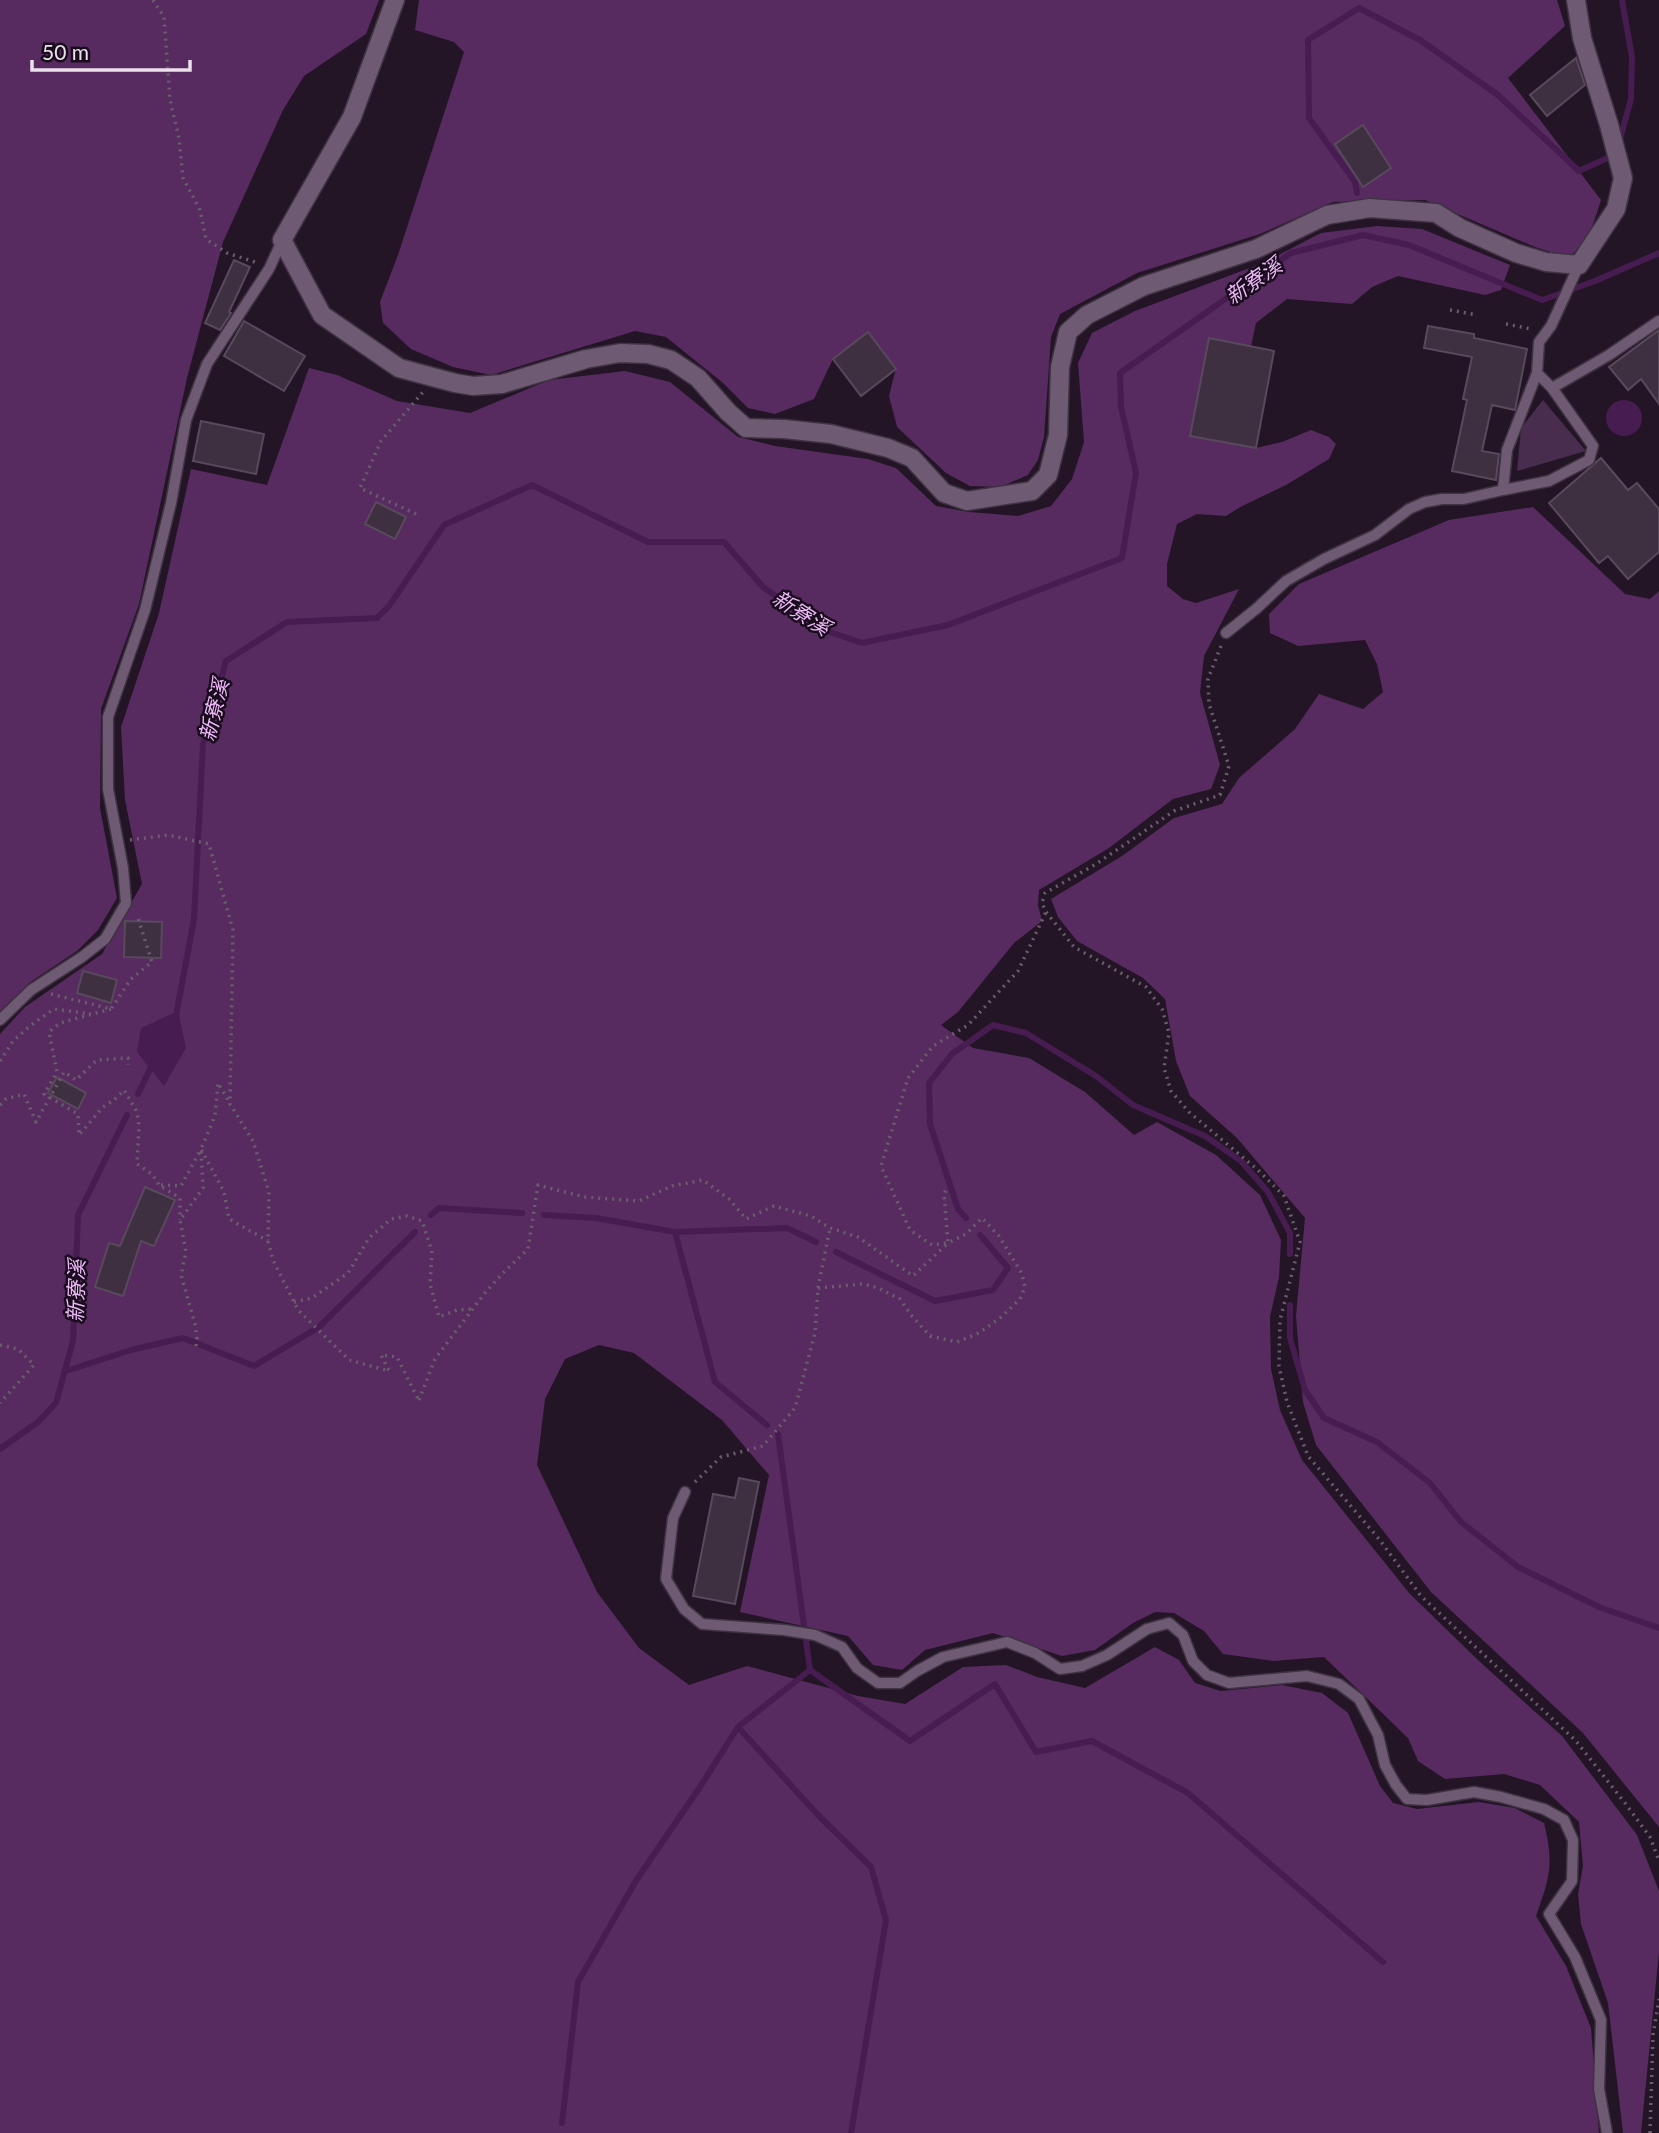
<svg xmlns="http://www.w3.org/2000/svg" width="1659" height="2133" viewBox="0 0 1659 2133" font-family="Lato,'Noto Sans TC',sans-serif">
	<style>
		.green { fill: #482d4e }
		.forest { fill: #572b60 }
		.water { fill: #471c50 }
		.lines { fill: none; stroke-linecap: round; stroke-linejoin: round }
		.stream { stroke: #471c50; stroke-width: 6 }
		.building { fill: #3e2f41; stroke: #59495d; stroke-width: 2 }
		.service-casing { stroke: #3f3242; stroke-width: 13 }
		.minor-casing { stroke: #3f3242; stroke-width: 21 }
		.path { stroke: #6a5d6c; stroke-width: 3.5; stroke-dasharray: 2 5; stroke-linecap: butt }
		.service { stroke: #6e5a72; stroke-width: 10 }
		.minor { stroke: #6e5a72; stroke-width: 18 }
		.labels { text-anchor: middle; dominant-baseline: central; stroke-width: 5; stroke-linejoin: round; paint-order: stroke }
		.water-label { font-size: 21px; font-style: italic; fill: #eeb9f9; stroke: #190c1c }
	</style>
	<rect width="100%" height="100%" fill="#231526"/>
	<path class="green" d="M 1543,400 L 1586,451 L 1517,471 L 1521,428 Z"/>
	<path class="forest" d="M 0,0 L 379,0 L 366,34 L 304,76 L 283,110 L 223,242 L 187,378 L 139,604 L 101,709 L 100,808 L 117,898 L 98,930 L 77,951 L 29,983 L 0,1013 Z
		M 419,0 L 1557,0 L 1565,26 L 1508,78 L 1601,200 L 1589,237 L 1569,258 L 1535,247 L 1425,200 L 1333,202 L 1260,234 L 1137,273 L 1060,314 L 1051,337 L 1044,437 L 1038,460 L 1028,475 L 1000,487 L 970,486 L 946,473 L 897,427 L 889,396 L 896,368 L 868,332 L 833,359 L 814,399 L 775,414 L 748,408 L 723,383 L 666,337 L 635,331 L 491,375 L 453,367 L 411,349 L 383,323 L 380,302 L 398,255 L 464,52 L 454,42 L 415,30 Z
		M 1377,226 L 1422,229 L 1510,265 L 1501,290 L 1485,295 L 1398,276 L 1372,287 L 1352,304 L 1287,299 L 1256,323 L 1251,346 L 1209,338 L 1191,436 L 1256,448 L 1282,442 L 1311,430 L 1329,437 L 1336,444 L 1329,459 L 1286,485 L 1242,506 L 1226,516 L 1197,514 L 1177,524 L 1167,564 L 1167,586 L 1183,599 L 1196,603 L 1239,589 L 1204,656 L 1200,693 L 1220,765 L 1211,789 L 1173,799 L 1109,848 L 1039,890 L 1038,905 L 1042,921 L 1014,943 L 958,1012 L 941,1025 L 973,1048 L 1029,1058 L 1085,1092 L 1134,1135 L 1157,1122 L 1216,1155 L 1260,1195 L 1281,1240 L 1279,1277 L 1270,1317 L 1271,1369 L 1280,1410 L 1302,1460 L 1410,1594 L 1479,1661 L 1562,1736 L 1637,1835 L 1659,1891 L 1659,1952 L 1641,2133 L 1623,2133 L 1608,2003 L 1581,1924 L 1578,1894 L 1583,1866 L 1579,1822 L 1540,1785 L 1504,1774 L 1445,1779 L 1418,1761 L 1408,1738 L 1324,1657 L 1273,1661 L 1223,1654 L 1204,1631 L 1174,1613 L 1155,1612 L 1133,1623 L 1095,1650 L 1062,1656 L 993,1633 L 925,1650 L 902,1670 L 873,1665 L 848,1636 L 740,1612 L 769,1475 L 722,1420 L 634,1353 L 599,1345 L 565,1359 L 545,1399 L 537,1465 L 597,1592 L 639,1648 L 689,1685 L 747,1666 L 858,1696 L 905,1704 L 963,1667 L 1006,1665 L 1037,1677 L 1085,1688 L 1155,1647 L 1179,1660 L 1195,1683 L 1221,1691 L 1282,1685 L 1322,1693 L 1348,1713 L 1380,1786 L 1393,1803 L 1417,1809 L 1479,1802 L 1515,1808 L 1544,1823 C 1554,1864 1550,1877 1536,1916 L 1566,1966 L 1591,2028 L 1599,2133 L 0,2133 L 0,1034 L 25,1007 L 102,954 L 142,884 L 125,800 L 121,727 L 159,613 L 191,469 L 267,485 L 309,368 L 337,375 L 397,401 L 470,413 L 549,380 L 625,371 L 670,382 L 738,437 L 775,446 L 868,459 L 896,468 L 936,506 L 969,512 L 1018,516 L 1051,506 L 1072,479 L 1084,442 L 1078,363 L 1092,333 L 1135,311 L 1263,263 L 1321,233 Z
		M 1533,507 L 1625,594 L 1650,599 L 1659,591 L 1659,1827 L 1583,1733 L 1431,1592 L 1316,1445 L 1303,1402 L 1296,1316 L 1305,1218 L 1237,1138 L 1190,1096 L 1176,1061 L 1165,999 L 1143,978 L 1077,941 L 1058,917 L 1051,899 L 1122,856 L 1174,818 L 1222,804 L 1239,778 L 1295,729 L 1319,694 L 1363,709 L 1383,692 L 1377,664 L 1365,640 L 1298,646 L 1270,633 L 1269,614 L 1299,584 L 1449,520 Z"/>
	<path class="water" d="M1606 418a18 18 0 1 1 36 0a18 18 0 1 1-36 0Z
		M 178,1011 L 186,1048 L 164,1086 L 137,1052 L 141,1028 Z"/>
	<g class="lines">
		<path class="stream" d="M 1619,143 L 1631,99 L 1632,57 L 1622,0
			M 1357,193 L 1355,182 L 1309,118 L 1308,40 L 1359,8 L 1420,40 L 1498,95 L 1579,171 L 1614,155
			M 176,1016 L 194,919 L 203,744 L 226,661 L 287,622 L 377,618 L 389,606 L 444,525 L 532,485 L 648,542 L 724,542 L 763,587 L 824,630 L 862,643 L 948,625 L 1122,558 L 1136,473 L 1121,407 L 1120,373 L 1291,253 L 1363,235 L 1409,245 L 1542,300 L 1595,281 L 1659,253
			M 138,1094 L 153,1063
			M 431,1215 L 439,1208 L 522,1213
			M 544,1215 L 596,1218 L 675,1232 L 715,1382 L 767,1425
			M 966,1218 L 958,1209 L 930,1124 L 929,1083 L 952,1054 L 993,1025 L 1026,1033 L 1096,1076 L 1133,1105 L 1205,1136 L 1241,1161 L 1268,1192 L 1290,1233 L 1290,1254
			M 675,1232 L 787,1228 L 816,1242
			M 836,1252 L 935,1301 L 993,1290 L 1008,1268 L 980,1235
			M 1290,1305 L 1290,1338 L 1305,1390 L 1324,1418 L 1377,1442 L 1430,1483 L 1461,1522 L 1518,1567 L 1599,1607 L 1659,1628
			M 66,1371 L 131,1350 L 183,1338 L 254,1366 L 319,1327 L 415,1232
			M 0,1449 L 38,1422 L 56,1403 L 73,1341 L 78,1215 L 127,1115
			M 810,1670 L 910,1741 L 995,1684 L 1036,1752 L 1092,1741 L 1188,1793 L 1383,1962
			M 738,1727 L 817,1814 L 871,1867 L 886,1920 L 851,2133
			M 562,2123 L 578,1982 L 637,1879 L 700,1787 L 738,1727 L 810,1670 L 778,1434"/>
	</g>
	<path class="building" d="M 1576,58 L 1585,85 L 1547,116 L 1530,95 Z
		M 1363,125 L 1391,168 L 1363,187 L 1335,144 Z
		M 234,260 L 250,267 L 229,312 L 231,313 L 220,330 L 205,323 Z
		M 244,321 L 305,356 L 284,391 L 224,356 Z
		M 1428,326 L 1474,334 L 1474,338 L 1527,349 L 1515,410 L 1492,405 L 1482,451 L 1499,454 L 1496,480 L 1452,471 L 1467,400 L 1463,399 L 1472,357 L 1424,348 Z
		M 1659,330 L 1659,404 L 1641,379 L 1628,390 L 1609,367 Z
		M 868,332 L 896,369 L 861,396 L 833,359 Z
		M 1209,338 L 1274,351 L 1256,448 L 1190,436 Z
		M 201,421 L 264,434 L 256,474 L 193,461 Z
		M 1601,458 L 1628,490 L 1637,483 L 1659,509 L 1659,552 L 1628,579 L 1608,556 L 1599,563 L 1549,503 Z
		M 376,502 L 406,517 L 395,539 L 365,524 Z
		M 125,921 L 162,922 L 161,958 L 124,957 Z
		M 83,971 L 117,980 L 111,1003 L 77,993 Z
		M 57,1077 L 86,1093 L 78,1109 L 48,1093 Z
		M 145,1187 L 175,1200 L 154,1246 L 141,1241 L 123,1296 L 95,1287 L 109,1243 L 120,1246 Z
		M 739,1478 L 759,1482 L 735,1604 L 693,1596 L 713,1494 L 735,1498 Z"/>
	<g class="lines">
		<g class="service-casing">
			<path id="service" d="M 1552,388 L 1609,355 L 1659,321
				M 1503,490 L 1549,481 L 1589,460 L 1593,446 L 1552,388 L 1537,373
				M 1226,633 L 1256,609 L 1286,581 L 1324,559 L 1375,535 L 1409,509 L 1425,502 L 1442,499 L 1464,499 L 1503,490 L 1507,450 L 1537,373 L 1539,342 L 1551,326 L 1579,265
				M 0,1020 L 31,990 L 82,957 L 105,939 L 126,903 L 123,868 L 108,789 L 108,717 L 145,610 L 171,503 L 186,420 L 207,364 L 269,269 L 282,241
				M 685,1492 L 673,1518 L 666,1579 L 684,1609 L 702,1624 L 784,1630 L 815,1635 L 842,1647 L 857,1668 L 878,1683 L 900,1683 L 917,1671 L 943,1657 L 1007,1642 L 1035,1653 L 1060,1669 L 1082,1666 L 1107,1655 L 1147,1629 L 1169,1623 L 1183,1635 L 1193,1661 L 1207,1675 L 1229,1683 L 1307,1676 L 1339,1684 L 1359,1699 L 1378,1735 L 1385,1765 L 1396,1785 L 1407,1799 L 1427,1800 L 1474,1792 L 1501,1797 L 1544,1809 L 1564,1820 L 1573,1840 L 1572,1881 L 1549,1914 L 1575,1957 L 1601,2020 L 1599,2089 L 1607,2133"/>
		</g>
		<g class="minor-casing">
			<path id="minor" d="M 395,0 L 352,117 L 282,240 L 322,315 L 399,368 L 455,383 L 473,386 L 502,384 L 586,359 L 620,353 L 648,354 L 671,360 L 698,378 L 728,412 L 746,428 L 784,429 L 831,434 L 888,448 L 912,458 L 944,493 L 967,501 L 1032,491 L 1048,475 L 1058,435 L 1060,367 L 1068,332 L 1087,315 L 1144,286 L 1256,249 L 1327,215 L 1370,208 L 1436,213 L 1460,228 L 1516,253 L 1546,262 L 1579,265 L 1616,209 L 1623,178 L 1609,125 L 1582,38 L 1576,0"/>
		</g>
		<path class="path" d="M 153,0 L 164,17 L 170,100 L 179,138 L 183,178 L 200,210 L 206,239 L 227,253 L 258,263
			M 1450,310 L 1477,315
			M 1506,324 L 1531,329
			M 416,514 L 360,488 L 381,441 L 423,392
			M 1221,646 L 1208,679 L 1209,704 L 1229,766 L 1220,795 L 1174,811 L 1096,864 L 1045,893 L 1042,903 L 1046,912 L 1074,947 L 1146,987 L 1162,1009 L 1169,1033 L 1164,1068 L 1171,1091 L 1189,1112 L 1258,1170 L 1284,1196 L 1300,1242 L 1280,1320 L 1279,1366 L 1287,1402 L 1308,1456 L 1379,1539 L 1421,1596 L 1576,1741 L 1625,1803 L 1650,1837 L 1659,1861
			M 130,840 L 168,835 L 209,844 L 233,930 L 230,1104 L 253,1141 L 269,1192 L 268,1241 L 273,1260 L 298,1310 L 349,1360 L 389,1371 L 381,1355 L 397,1357 L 418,1399
			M 51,994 L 111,1009 L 131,979 L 152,962 L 137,915
			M 111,1009 L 60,1023 L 49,1032 L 57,1072 L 44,1094 L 78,1114 L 79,1135 L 103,1107 L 114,1100 L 124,1090 L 137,1112 L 139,1126 L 137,1164 L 152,1174 L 159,1185 L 180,1198 L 180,1220
			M 0,1061 L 13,1041 L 31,1025 L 54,1009 L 91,1014
			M 0,1105 L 6,1099 L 24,1094 L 36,1122 L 64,1072 L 76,1080 L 97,1060 L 128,1058 L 128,1065
			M 161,1185 L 181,1186 L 201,1149 L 224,1192 L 229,1219 L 268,1241
			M 818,1288 L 863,1284 L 878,1288 L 900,1299 L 912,1316 L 930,1336 L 957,1342 L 979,1333 L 1000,1318 L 1020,1299 L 1025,1287 L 1022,1274 L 999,1236 L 982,1218 L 966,1234 L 948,1243 L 944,1194 L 947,1188
			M 294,1302 L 312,1298 L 348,1273 L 369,1238 L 391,1219 L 407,1216 L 422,1221 L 432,1251 L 430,1284 L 439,1317 L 457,1310 L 473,1309
			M 0,1345 L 18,1349 L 34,1365 L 0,1403
			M 196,1346 L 197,1339 L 195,1324 L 181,1275 L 186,1252 L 180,1220 L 203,1188 L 201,1149 L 215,1116 L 218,1083 L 229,1102
			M 419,1400 L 435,1359 L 484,1294 L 503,1273 L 528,1249 L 538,1185 L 584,1197 L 639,1201 L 672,1186 L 703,1180 L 729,1199 L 746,1219 L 774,1206 L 811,1216 L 830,1228 L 858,1237 L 913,1276 L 948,1243 L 932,1245 L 910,1230 L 881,1166 L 908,1078 L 933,1046 L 968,1025 L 1018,971 L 1046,912
			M 695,1482 L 721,1457 L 763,1446 L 795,1408 L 815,1333 L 818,1288 L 830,1228
			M 1650,2133 L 1653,2035 L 1659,1999"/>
		<use href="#service" class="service"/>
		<use href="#minor" class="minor"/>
	</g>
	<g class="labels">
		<g class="water-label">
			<text transform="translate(1253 280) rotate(-35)">新寮溪</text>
			<text transform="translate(802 612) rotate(33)">新寮溪</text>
			<text transform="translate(213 710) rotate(-76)">新寮溪</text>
			<text transform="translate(75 1291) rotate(-88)">新寮溪</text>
		</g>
	</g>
	<path d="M32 60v10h158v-10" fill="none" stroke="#ebe1ed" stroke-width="3.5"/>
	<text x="42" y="60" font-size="21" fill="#ebe1ed" stroke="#190c1c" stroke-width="5" paint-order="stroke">50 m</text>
</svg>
